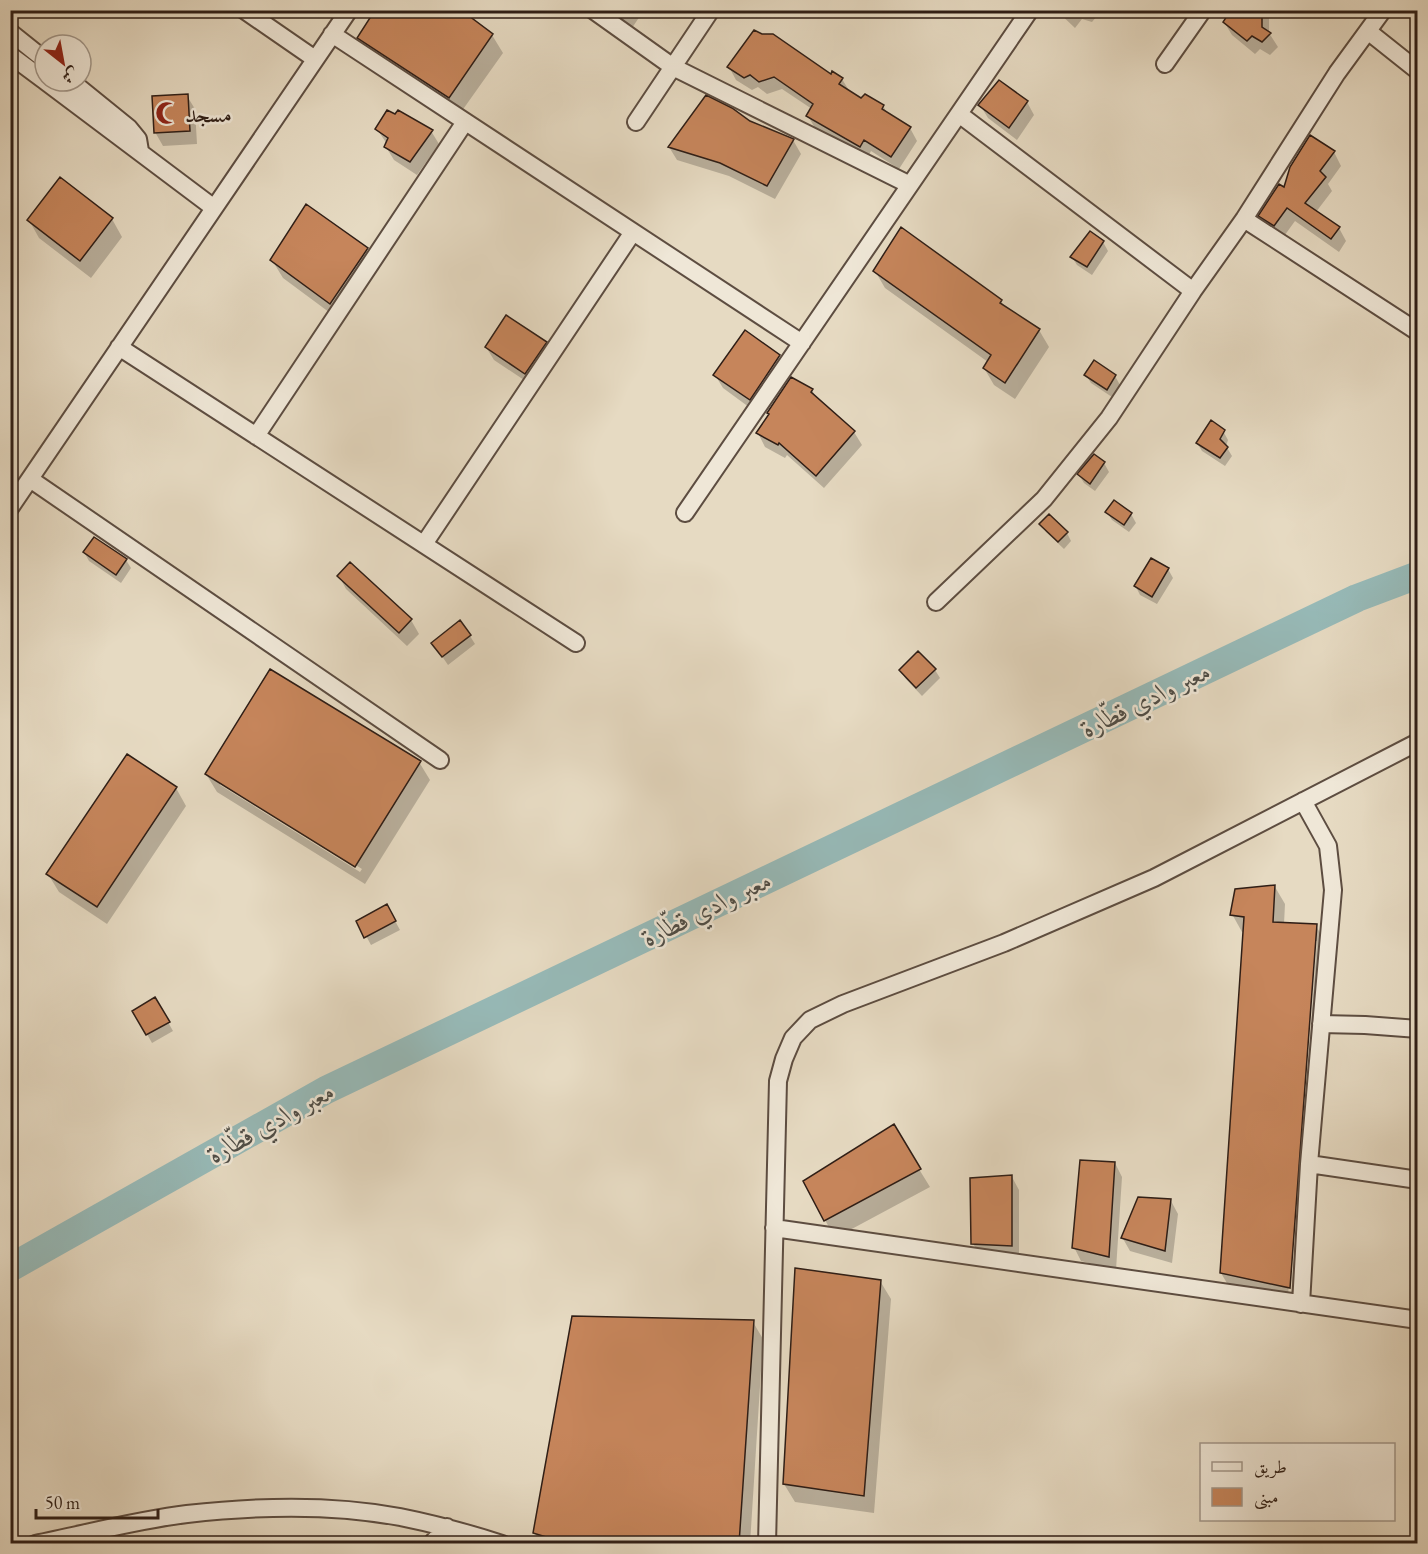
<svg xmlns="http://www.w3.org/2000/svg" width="1428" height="1554" viewBox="0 0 1428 1554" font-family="'EB Garamond',Amiri,serif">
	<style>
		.shadow { fill: #0003; fill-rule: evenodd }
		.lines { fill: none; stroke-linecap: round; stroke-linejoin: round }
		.river { stroke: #97bab8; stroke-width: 28 }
		.building { fill: #c6855b; stroke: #2f1e16; stroke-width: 1.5 }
		.minor-casing { stroke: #5d4d41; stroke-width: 20 }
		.minor { stroke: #efe7d7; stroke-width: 16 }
		.labels { text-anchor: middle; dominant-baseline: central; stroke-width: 5; stroke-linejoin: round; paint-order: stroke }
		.poi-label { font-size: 24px; fill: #2f1e16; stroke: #efe7d7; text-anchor: start }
		.water-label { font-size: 26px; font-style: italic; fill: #4e4d47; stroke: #efe7d7 }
	</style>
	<rect width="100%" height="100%" fill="#e6dac2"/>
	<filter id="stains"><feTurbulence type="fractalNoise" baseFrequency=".00333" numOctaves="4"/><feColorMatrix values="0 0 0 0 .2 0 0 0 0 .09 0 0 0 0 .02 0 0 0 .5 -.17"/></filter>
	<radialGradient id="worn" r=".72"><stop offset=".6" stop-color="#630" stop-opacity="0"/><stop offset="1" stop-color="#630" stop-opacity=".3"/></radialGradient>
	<path class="shadow" d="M 458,10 L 492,35 L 503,53 L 459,115 L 369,56 L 359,38 Z
		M 605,10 L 644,10 L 632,28 Z
		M 1056,10 L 1094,10 L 1097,16 L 1092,22 L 1082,19 L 1075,28 Z
		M 1232,10 L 1264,10 L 1269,18 L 1269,33 L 1278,47 L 1270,55 L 1260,49 L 1255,54 L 1232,35 L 1224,22 Z
		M 1357,10 L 1386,10 L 1377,23 Z
		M 729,67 L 831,76 L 842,79 L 850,92 L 862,99 L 883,106 L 888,114 L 910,128 L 917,141 L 899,169 L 871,151 L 867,159 L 815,128 L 808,116 L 812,109 L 782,89 L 767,94 L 758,87 L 752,90 L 736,80 Z
		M 187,96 L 195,109 L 197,144 L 163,146 L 155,132 Z
		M 1027,102 L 1034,115 L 1017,140 L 988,118 L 980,105 Z
		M 749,122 L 793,140 L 801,154 L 775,199 L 729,176 L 677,160 L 669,147 Z
		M 377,129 L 431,131 L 439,144 L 417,175 L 394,160 L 386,147 L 387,144 Z
		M 1334,152 L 1341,166 L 1328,184 L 1332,191 L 1316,212 L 1339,228 L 1346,241 L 1339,252 L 1295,221 L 1282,239 L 1268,229 L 1260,216 L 1285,190 Z
		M 112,219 L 122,237 L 91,278 L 39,238 L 29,220 Z
		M 1103,242 L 1108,251 L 1092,275 L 1077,265 L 1072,257 Z
		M 366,249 L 377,267 L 341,321 L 283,278 L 272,260 Z
		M 875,271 L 1001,301 L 1005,308 L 1039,330 L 1049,347 L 1015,399 L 994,385 L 984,368 L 988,362 L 885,288 Z
		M 745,332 L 779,357 L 787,370 L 757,413 L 723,388 L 715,375 Z
		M 546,343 L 553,356 L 533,386 L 494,360 L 486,347 Z
		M 1086,375 L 1115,376 L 1120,385 L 1112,397 L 1091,383 Z
		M 812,390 L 817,399 L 854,432 L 862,445 L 824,488 L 787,455 L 785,458 L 765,447 L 758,433 L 770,416 Z
		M 1223,431 L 1228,440 L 1226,446 L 1232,456 L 1225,466 L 1202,451 L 1197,443 Z
		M 1094,456 L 1104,463 L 1109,472 L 1095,491 L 1084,483 L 1079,475 Z
		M 1107,512 L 1131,514 L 1136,523 L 1129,532 L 1112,520 Z
		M 1041,524 L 1067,533 L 1071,541 L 1064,549 L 1046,532 Z
		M 84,552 L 126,560 L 131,568 L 121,583 L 89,561 Z
		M 350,564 L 411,620 L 419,634 L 407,646 L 346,589 L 339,576 Z
		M 1168,569 L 1173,578 L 1157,604 L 1140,595 L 1136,587 Z
		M 470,636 L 475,644 L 448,665 L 433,643 Z
		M 901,670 L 935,670 L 940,678 L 922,696 L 905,678 Z
		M 419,762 L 430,780 L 365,884 L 217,792 L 206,774 ZM 220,782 L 362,869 L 360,872 L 220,785 Z
		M 176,788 L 186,806 L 107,924 L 59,892 L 48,874 Z
		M 1275,887 L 1285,904 L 1284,924 L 1316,926 L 1326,943 L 1299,1305 L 1231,1290 L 1221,1273 L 1245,932 L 1242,932 L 1232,914 ZM 1314,941 L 1317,941 L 1291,1296 L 1288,1296 Z
		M 387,906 L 400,930 L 371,945 L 358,921 Z
		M 155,999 L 173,1031 L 152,1043 L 134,1011 Z
		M 893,1127 L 930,1187 L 835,1238 L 825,1220 Z
		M 1115,1163 L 1122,1177 L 1116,1270 L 1081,1261 L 1074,1247 Z
		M 1012,1177 L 1019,1190 L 1019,1259 L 980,1257 L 973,1243 Z
		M 1171,1201 L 1178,1214 L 1172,1263 L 1130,1251 L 1122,1237 Z
		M 880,1281 L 891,1299 L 874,1513 L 795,1502 L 784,1484 Z
		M 753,1322 L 763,1339 L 750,1544 L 541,1544 L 534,1532 Z"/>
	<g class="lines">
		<path class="river" d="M 10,1268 L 326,1090 L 1357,598 L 1418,575"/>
	</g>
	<path class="building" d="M 375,10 L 461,10 L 493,34 L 449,98 L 357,38 Z
		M 1231,10 L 1262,10 L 1262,27 L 1271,33 L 1262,42 L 1252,36 L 1247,41 L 1223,22 Z
		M 754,30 L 762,34 L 773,34 L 831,74 L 832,71 L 843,78 L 839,84 L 861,98 L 865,94 L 884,105 L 882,109 L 911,127 L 891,157 L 864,140 L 860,147 L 806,116 L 813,104 L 774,77 L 759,82 L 750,75 L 744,78 L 727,67 Z
		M 999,80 L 1028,101 L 1009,128 L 978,105 Z
		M 188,94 L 190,131 L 154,133 L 152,96 Z
		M 706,95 L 732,108 L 750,121 L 794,139 L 767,186 L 720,163 L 668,147 Z
		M 387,110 L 395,114 L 398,110 L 433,130 L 410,162 L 384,147 L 388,138 L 375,129 Z
		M 1310,135 L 1335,151 L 1320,171 L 1326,177 L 1305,203 L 1340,227 L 1331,239 L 1287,208 L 1274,226 L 1258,216 L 1279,184 L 1284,187 L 1290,167 Z
		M 60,177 L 113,218 L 80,261 L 27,220 Z
		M 306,204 L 368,248 L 330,304 L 270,260 Z
		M 901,227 L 1002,300 L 1000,303 L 1040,329 L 1005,383 L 983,368 L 991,355 L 873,271 Z
		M 1090,231 L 1104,241 L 1087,267 L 1070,257 Z
		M 506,315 L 547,342 L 525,374 L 485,347 Z
		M 745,330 L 780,355 L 750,400 L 713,375 Z
		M 1094,360 L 1116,375 L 1107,390 L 1084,375 Z
		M 791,377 L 813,389 L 811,392 L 855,431 L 816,476 L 779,443 L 778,445 L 756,433 L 769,414 L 767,413 Z
		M 1211,420 L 1225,430 L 1220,439 L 1228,447 L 1220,458 L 1196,443 Z
		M 1094,454 L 1105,462 L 1090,484 L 1077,474 Z
		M 1114,500 L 1132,513 L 1124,525 L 1105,512 Z
		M 1049,514 L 1068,532 L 1058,542 L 1039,524 Z
		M 94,537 L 127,559 L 116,575 L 83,552 Z
		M 1151,558 L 1169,568 L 1152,597 L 1134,586 Z
		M 350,562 L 412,619 L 399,633 L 337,576 Z
		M 460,620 L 471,635 L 442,657 L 431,643 Z
		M 918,651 L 936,669 L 916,688 L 899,670 Z
		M 270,669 L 421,761 L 355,867 L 205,774 Z
		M 127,754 L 177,787 L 97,907 L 46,874 Z
		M 1275,885 L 1273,922 L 1317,924 L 1290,1288 L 1220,1273 L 1244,917 L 1230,915 L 1235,889 Z
		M 387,904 L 396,921 L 364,938 L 356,921 Z
		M 155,997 L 170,1022 L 146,1035 L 132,1011 Z
		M 894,1124 L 921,1169 L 824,1221 L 803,1181 Z
		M 1080,1160 L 1115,1162 L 1109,1257 L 1072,1248 Z
		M 1012,1175 L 1012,1246 L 971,1244 L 970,1178 Z
		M 1138,1197 L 1171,1199 L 1165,1251 L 1121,1238 Z
		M 795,1268 L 881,1280 L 864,1496 L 783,1484 Z
		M 572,1316 L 754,1320 L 739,1544 L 569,1544 L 533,1533 Z"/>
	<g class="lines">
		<g class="minor-casing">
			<path id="minor" d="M 244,10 L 315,59
				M 593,10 L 673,67 L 910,185
				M 10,32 L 45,60
				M 1369,32 L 1418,71
				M 332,34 L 802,343
				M 10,55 L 45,81
				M 1165,64 L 1203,10
				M 45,81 L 214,208
				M 71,81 L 129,128 L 138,139 L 140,151
				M 959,114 L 1193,291
				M 636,122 L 711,10
				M 1244,219 L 1418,332
				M 119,347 L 576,643
				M 256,436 L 465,122
				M 30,479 L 440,760
				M 10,508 L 349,10
				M 685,513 L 1030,10
				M 424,544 L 633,232
				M 936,602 L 1044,499 L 1109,418 L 1193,291 L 1244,219 L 1337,73 L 1383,10
				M 1321,1024 L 1365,1025 L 1418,1029
				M 1309,1164 L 1418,1180
				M 774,1228 L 1418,1320
				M 1301,1304 L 1309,1164 L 1333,890 L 1328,846 L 1303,801
				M 35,1544 C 85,1534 137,1520 187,1514 C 257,1506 331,1504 400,1517 C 435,1524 468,1533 502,1544
				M 431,1544 L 447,1527
				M 767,1544 L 778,1081 L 784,1059 L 793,1038 L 810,1020 L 843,1004 L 1004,943 L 1154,878 L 1418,742"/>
		</g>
		<use href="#minor" class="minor"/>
	</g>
	<defs>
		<g id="mosque-bare" transform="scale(1.8)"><path d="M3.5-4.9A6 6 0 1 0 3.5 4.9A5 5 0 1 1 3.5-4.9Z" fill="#8f2418" stroke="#efe7d7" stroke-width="2.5" paint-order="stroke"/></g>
	</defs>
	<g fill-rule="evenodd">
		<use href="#mosque-bare" x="167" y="113"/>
	</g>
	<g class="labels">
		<g class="poi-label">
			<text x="185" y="113">مسجد</text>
		</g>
		<g class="water-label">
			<text transform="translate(1146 699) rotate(-26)">معبر وادي قطّارة</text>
			<text transform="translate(707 908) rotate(-26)">معبر وادي قطّارة</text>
			<text transform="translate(271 1122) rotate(-29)">معبر وادي قطّارة</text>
		</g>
	</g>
	<rect width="1428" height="1554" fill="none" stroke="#e6dac2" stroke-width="36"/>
	<rect x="12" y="12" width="1404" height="1530" fill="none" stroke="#2f1e16" stroke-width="3"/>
	<rect x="18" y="18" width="1392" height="1518" fill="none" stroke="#2f1e16" stroke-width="1.5"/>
	<rect x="1200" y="1443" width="195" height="78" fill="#efe7d7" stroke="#a2978a" stroke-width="1.5"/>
	<rect x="1212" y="1462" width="30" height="9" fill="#efe7d7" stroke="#a2978a" stroke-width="1.5"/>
	<text x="1254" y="1473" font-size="18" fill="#2f1e16">طريق</text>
	<rect x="1212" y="1488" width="30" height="18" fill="#c6855b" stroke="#a2978a" stroke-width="1.5"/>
	<text x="1254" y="1503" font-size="18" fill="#2f1e16">مبنى</text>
	<g transform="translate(63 63) rotate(149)"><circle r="28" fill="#efe7d7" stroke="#a2978a" stroke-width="1.5"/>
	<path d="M0-4.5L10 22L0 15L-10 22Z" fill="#8f2418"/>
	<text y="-9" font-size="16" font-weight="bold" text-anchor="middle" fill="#2f1e16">ش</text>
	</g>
	<path d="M36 1509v9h122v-9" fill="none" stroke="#2f1e16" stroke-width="3"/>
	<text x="45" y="1509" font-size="18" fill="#2f1e16" stroke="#efe7d7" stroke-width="4.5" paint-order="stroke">50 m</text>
	<rect width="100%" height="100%" filter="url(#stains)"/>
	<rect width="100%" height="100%" fill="url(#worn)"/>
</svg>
